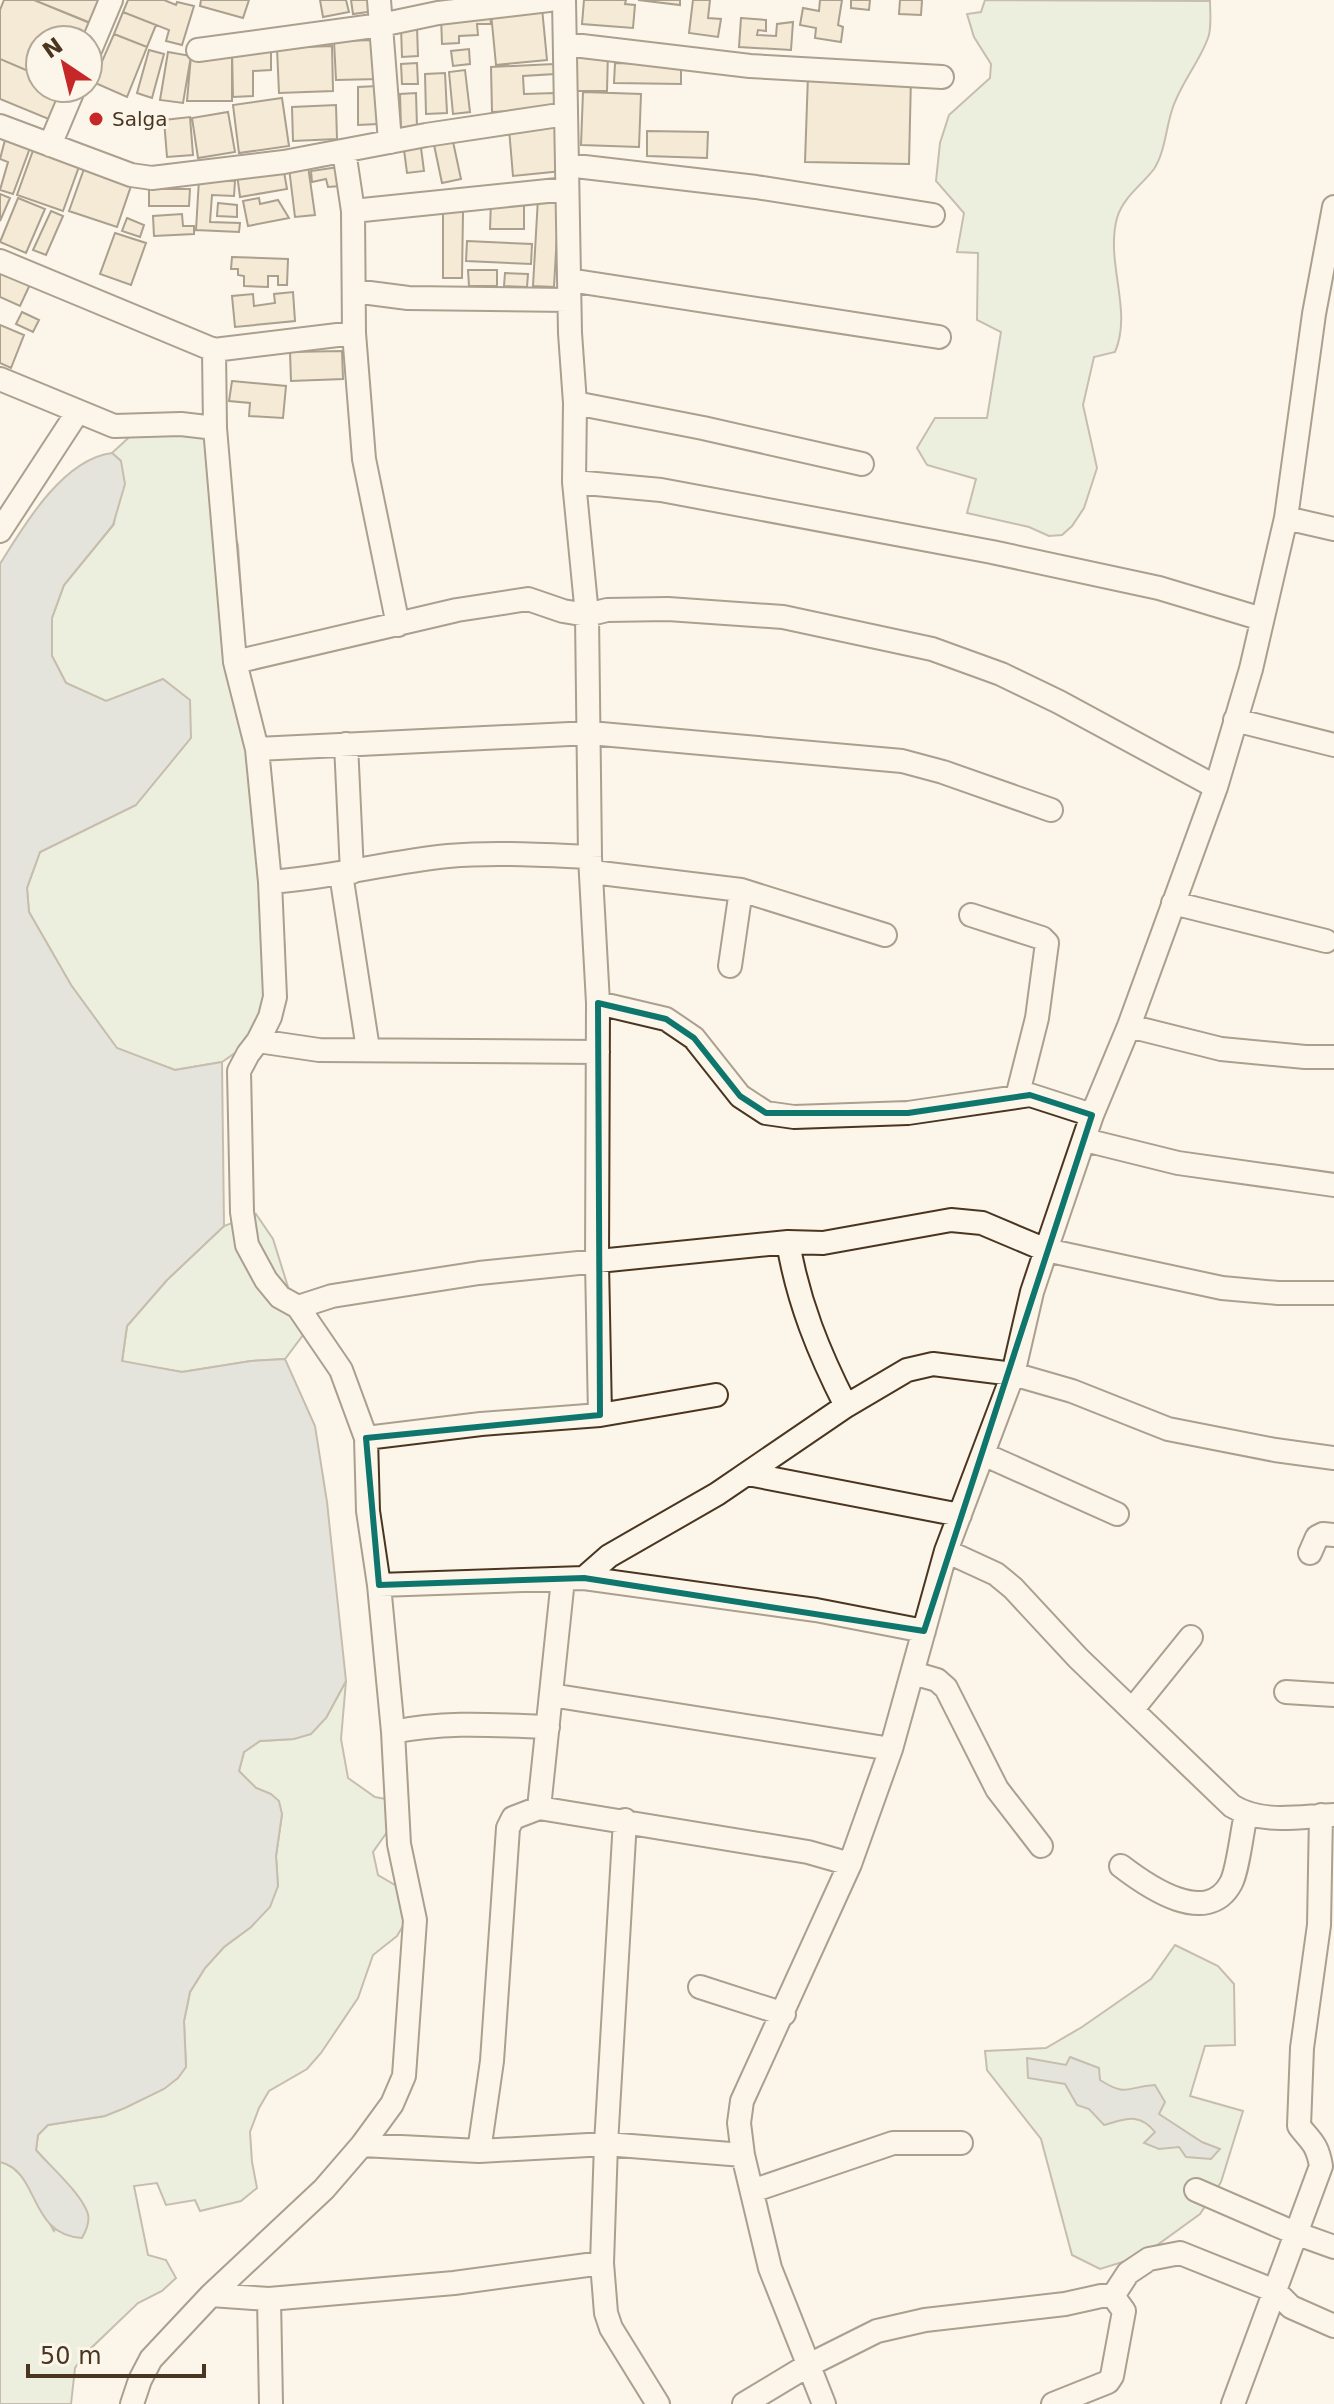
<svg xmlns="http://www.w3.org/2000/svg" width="1334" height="2404" viewBox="0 0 1334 2404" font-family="'DejaVu Sans',sans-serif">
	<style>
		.green { fill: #dce7d0; stroke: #887966; stroke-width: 2 }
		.water { fill: #c9cecd; stroke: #887966; stroke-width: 2 }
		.building { fill: #ecdcbc; stroke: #4a3520; stroke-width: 2 }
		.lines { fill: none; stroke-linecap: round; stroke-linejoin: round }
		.street-casing { stroke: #4a3520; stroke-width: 26 }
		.street { stroke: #fbf6e9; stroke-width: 22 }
		.marked { fill: none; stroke: #0f766e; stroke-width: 6; stroke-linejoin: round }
		.poi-dot { fill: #c62828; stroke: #fbf6e9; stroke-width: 3 }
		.labels { text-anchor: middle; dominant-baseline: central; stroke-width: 6; stroke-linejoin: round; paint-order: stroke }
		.poi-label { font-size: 20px; fill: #4a3520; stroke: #fbf6e9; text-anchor: start }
	</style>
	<rect width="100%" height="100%" fill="#fbf6e9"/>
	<path class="green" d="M 985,0 L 1210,1 C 1210,12 1212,28 1208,38 C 1199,63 1180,84 1172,110 C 1166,128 1165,152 1154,169 C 1142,185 1123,197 1117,218 C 1105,263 1133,310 1115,352 L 1094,357 L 1083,405 L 1097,468 L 1084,508 L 1072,526 L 1062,535 L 1049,536 L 1029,527 L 967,513 L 976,479 L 927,465 L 917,448 L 935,418 L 987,418 L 1001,332 L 977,320 L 978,253 L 957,252 L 964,213 L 936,181 L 940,143 L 949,115 L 990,78 L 991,64 L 974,37 L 967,14 L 981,12 Z
		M 137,430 L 224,436 L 213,474 L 238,545 L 247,683 L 279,846 L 278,874 L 285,950 L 282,1010 L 255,1039 L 222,1062 L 175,1070 L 117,1049 L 71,985 L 29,912 L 27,888 L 40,852 L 136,805 L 106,701 L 66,683 L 52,656 L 52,618 L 64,585 L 114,524 L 121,461 L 112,453 Z
		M 256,1214 L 273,1239 L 303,1335 L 285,1359 L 251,1361 L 182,1372 L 122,1362 L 127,1326 L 167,1280 L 224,1226 Z
		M 346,1681 L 341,1739 L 348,1778 L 375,1797 L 402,1802 L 397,1818 L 373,1852 L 378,1875 L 419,1899 L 397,1936 L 373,1955 L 358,1998 L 321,2053 L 307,2069 L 269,2091 L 259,2108 L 250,2132 L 252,2162 L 257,2188 L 241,2201 L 200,2211 L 195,2200 L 166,2205 L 157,2183 L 134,2186 L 148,2255 L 166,2260 L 176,2278 L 162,2291 L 138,2303 L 86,2353 L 75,2368 L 71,2404 L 0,2404 L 0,2162 C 26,2167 41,2210 54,2231 L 75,2194 L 36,2150 L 38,2135 L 48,2125 L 105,2116 L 186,2067 L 184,2021 L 190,1992 L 205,1968 L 224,1947 L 251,1927 L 278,1886 L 276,1856 L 282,1814 L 271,1794 L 256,1788 L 239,1771 L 244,1752 L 260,1741 L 294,1739 L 326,1718 Z
		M 1175,1945 L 1218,1966 L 1234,1984 L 1235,2045 L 1205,2046 L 1190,2096 L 1243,2111 L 1221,2182 L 1200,2214 L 1142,2256 L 1100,2269 L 1072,2255 L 1041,2139 L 987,2070 L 985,2051 L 1046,2048 L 1082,2027 L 1151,1979 Z"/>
	<path class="water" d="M 112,453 L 121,461 L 125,484 L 113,525 L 64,585 L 52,618 L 52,656 L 66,683 L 106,701 L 163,679 L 190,700 L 191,738 L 136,805 L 40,852 L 27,888 L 29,912 L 71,985 L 117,1048 L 175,1070 L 222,1062 L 224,1226 L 167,1280 L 127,1326 L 122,1361 L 182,1372 L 251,1361 L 285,1359 L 315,1426 L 327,1502 L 346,1681 L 326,1718 L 311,1734 L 294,1739 L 260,1741 L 244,1752 L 239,1771 L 256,1788 L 271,1794 L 279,1801 L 282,1814 L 276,1856 L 278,1886 L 270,1907 L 251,1927 L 224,1947 L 205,1968 L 190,1992 L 184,2021 L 186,2067 L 178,2078 L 164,2089 L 125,2108 L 105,2116 L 48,2125 L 38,2135 L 36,2150 C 50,2166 82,2194 88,2214 C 90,2223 86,2231 82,2238 C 28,2235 40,2171 0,2162 L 0,564 C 24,525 63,459 112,453 Z
		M 1070,2057 L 1099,2068 L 1100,2080 C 1128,2098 1127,2086 1155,2085 L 1165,2102 L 1159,2114 L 1202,2142 L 1220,2149 L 1211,2159 L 1186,2157 L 1179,2147 L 1159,2149 L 1144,2143 L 1155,2132 C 1139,2112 1126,2119 1104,2125 L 1089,2109 L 1077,2105 L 1065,2084 L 1028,2078 L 1027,2058 L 1066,2065 Z"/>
	<path class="building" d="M 4,0 L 34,0 L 91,23 L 84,40 L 40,40 L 40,76 L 0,59 L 0,10 Z
		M 34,0 L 101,0 L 92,24 Z
		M 128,0 L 164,0 L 176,5 L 177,2 L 194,6 L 182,45 L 166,41 L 169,30 L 123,12 Z
		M 201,0 L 249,0 L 243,18 L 200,6 Z
		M 320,0 L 346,0 L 349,12 L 323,17 Z
		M 351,0 L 374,0 L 375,11 L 353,14 Z
		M 584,0 L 626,0 L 625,4 L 635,5 L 633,28 L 582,24 Z
		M 638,0 L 680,0 L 680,5 Z
		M 693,0 L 710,0 L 708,18 L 721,19 L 718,37 L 689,33 Z
		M 820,0 L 842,0 L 838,25 L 843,27 L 841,42 L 815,38 L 816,28 L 800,25 L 803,8 L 819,11 Z
		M 851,0 L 870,0 L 869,10 L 851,8 Z
		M 900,0 L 922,0 L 921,15 L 899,14 Z
		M 542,8 L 547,60 L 496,65 L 491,13 Z
		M 123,12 L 156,25 L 147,47 L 114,34 Z
		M 490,13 L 491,24 L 477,24 L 478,35 L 459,36 L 459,43 L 442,44 L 441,16 Z
		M 741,18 L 766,20 L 766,31 L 758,30 L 757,35 L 776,36 L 777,24 L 793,22 L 791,50 L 739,47 Z
		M 401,27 L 417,27 L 418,56 L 402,57 Z
		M 114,34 L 147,47 L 127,97 L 93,82 Z
		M 378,40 L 379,79 L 336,80 L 334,41 Z
		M 332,46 L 333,91 L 279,93 L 277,48 Z
		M 271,49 L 271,70 L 253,71 L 253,96 L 233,97 L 232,50 Z
		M 469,49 L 470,64 L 453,66 L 451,51 Z
		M 149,50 L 164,54 L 152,98 L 137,93 Z
		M 232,50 L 232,101 L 187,101 L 191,56 Z
		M 577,51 L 608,51 L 607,91 L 577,91 Z
		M 168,52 L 191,56 L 183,103 L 160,100 Z
		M 0,59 L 40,76 L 40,88 L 65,88 L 51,120 L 0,99 Z
		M 417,63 L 418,84 L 402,84 L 401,64 Z
		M 615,63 L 681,64 L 681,84 L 614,83 Z
		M 554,64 L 555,74 L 523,76 L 524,94 L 555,93 L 555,109 L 492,112 L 491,67 Z
		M 465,70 L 470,112 L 453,114 L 449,72 Z
		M 445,73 L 447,113 L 426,114 L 425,74 Z
		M 808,75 L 911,77 L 909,164 L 805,162 Z
		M 378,86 L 378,124 L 358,125 L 358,87 Z
		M 583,92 L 641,94 L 639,147 L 581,145 Z
		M 416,93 L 417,127 L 401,128 L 400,94 Z
		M 282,98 L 289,146 L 239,153 L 233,105 Z
		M 336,105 L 337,139 L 293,141 L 292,107 Z
		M 228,112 L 235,152 L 198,158 L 192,118 Z
		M 190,117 L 193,155 L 167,157 L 164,120 Z
		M 558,124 L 562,171 L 513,176 L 509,129 Z
		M 647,131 L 708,132 L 707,158 L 647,156 Z
		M 6,136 L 31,145 L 13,194 L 0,190 L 8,162 L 0,159 Z
		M 452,137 L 461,179 L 442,183 L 433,140 Z
		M 420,140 L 424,171 L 407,173 L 403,142 Z
		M 35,145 L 81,161 L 63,211 L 17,195 Z
		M 85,166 L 132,183 L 117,227 L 69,211 Z
		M 283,166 L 287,189 L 240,197 L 237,174 Z
		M 308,166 L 315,215 L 295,217 L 289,168 Z
		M 339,167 L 340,186 L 328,187 L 326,179 L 312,182 L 311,171 Z
		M 199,179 L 235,181 L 234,196 L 212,195 L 210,222 L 240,223 L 239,232 L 196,230 Z
		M 149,189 L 190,189 L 189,206 L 149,206 Z
		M 0,194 L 10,198 L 0,221 Z
		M 18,198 L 45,209 L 26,253 L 0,242 Z
		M 259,198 L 260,204 L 278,200 L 289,218 L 248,226 L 243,201 Z
		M 538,198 L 559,199 L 554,287 L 533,286 Z
		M 491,201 L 524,202 L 524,229 L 490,229 Z
		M 218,203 L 237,205 L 237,217 L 217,216 Z
		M 51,211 L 63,216 L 46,255 L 33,250 Z
		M 443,212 L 463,212 L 462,278 L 443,278 Z
		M 182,214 L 183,226 L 194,226 L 194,234 L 154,236 L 153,216 Z
		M 127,218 L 144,225 L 140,237 L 122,231 Z
		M 115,233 L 146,243 L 131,285 L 100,274 Z
		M 467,241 L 532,244 L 531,264 L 466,261 Z
		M 232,257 L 288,259 L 287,285 L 278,285 L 278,276 L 268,276 L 268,287 L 244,286 L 244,276 L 238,275 L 238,269 L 231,269 Z
		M 0,263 L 33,278 L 20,306 L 0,297 Z
		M 468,270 L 497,270 L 497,286 L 469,286 Z
		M 505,273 L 528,274 L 527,287 L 504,286 Z
		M 293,292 L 295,321 L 235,327 L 232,296 L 253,294 L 254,306 L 275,303 L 274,294 Z
		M 22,312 L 39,320 L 33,332 L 16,324 Z
		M 0,325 L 24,335 L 11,368 L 0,363 Z
		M 342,351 L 343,379 L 291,381 L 290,352 Z
		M 232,381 L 286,386 L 283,418 L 249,416 L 250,403 L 229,401 Z"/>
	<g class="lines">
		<g class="street-casing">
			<path id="street" d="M 379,0 L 390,142
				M 564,0 L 570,333 L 575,403 L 574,482 L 587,615 L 590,857 L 598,1003 L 597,1263 L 600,1415
				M 565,44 L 750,66 L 942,77
				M 198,50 L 381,25 L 438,13 L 549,0
				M 88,55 L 111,0
				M 0,126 L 131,175 L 152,178 L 284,162 L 426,135 L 566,114
				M 50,145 L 74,88
				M 344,151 L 353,211 L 354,333 L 364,459 L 398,625
				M 567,165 L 756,187 L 933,215
				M 353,211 L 567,189
				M 0,261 L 214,350 L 354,333
				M 569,280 L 939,337
				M 354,291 L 408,298 L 569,300
				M 214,350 L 215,428 L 235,662
				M 0,379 L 114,426 L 181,424 L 215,428
				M 575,403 L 703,428 L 862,464
				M 574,482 L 661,490 L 992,552 L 1159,588 L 1262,619
				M 1286,518 L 1334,529
				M 0,531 L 77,413
				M 1235,720 L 1334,745
				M 346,744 L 352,872
				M 257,749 L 590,733 L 902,761 L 943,772 L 1051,810
				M 592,872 L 741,890 L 730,966
				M 341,874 L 368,1049
				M 270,882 C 330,878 388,862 448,856 C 495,852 543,855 590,857
				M 741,890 L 885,935
				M 1173,903 L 1326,941
				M 971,915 L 1042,938 L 1047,943 L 1037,1018 L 1017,1097
				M 598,1003 L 666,1019 L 694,1038 L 740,1096 L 766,1113 L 794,1117 L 908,1113 L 1030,1095 L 1092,1115
				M 1129,1026 L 1221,1049 L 1305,1057 L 1334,1057
				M 258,1041 L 319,1050 L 598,1052
				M 1085,1140 L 1178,1163 L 1334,1185
				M 788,1242 C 798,1302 819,1353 846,1406
				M 298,1307 L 332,1296 L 479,1273 L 788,1242 L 823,1243 L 951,1220 L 982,1223 L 1046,1250 L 1222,1288 L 1278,1293 L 1334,1293
				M 366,1438 L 481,1424 L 600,1415 L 716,1395
				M 983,1454 L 1117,1514
				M 748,1474 L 960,1515
				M 946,1551 L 996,1574 L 1013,1588 L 1078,1658 L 1232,1806 C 1263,1825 1300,1816 1334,1815
				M 1310,1553 L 1317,1537 L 1323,1534 L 1334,1535
				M 584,1578 L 609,1556 L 717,1494 L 846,1406 L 907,1370 L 933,1364 L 1013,1374 L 1072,1391 L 1168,1429 L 1275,1450 L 1334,1458
				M 379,1585 L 368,1511 L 366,1438 L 341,1370 L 298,1307 L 280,1297 L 266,1280 L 247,1245 L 242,1212 L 239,1071 L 248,1054 L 258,1041 L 270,1017 L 275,997 L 270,882 L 257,749 L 235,662 L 457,610 L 528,599 L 563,611 L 587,615 L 607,610 L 668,609 L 783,617 L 932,649 L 1001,674 L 1059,702 L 1216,787
				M 913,1673 L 937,1680 L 946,1688 L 997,1789 L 1041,1846
				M 1286,1692 L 1334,1695
				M 551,1695 L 891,1749
				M 1132,1710 L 1191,1637
				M 393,1732 C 445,1721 495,1725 548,1727
				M 539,1808 L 563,1579
				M 625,1820 L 606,2144 L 602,2263 L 606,2313 L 611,2328 L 658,2404
				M 1121,1866 C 1147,1886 1207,1928 1231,1883 C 1238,1870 1242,1831 1246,1814
				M 700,1987 L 784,2014
				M 362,2145 L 479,2151 L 606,2144 L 743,2155
				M 479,2151 L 492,2061 L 508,1828 L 513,1818 L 539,1808 L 808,1852 L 850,1864
				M 1196,2190 L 1295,2233 L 1334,2247
				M 752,2191 L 893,2143 L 961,2143
				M 211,2295 L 269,2299 L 454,2283 L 602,2263
				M 1113,2296 L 1128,2273 L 1149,2259 L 1180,2253 L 1275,2291 L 1291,2307 L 1334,2326
				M 269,2299 L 271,2404
				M 132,2404 L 140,2380 L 151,2359 L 211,2295 L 324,2189 L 362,2145 L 392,2104 L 404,2076 L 415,1920 L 399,1844 L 393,1732 L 379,1585 L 584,1578 L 816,1610 L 924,1631
				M 744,2404 L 807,2366 L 877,2331 L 925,2320 L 1065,2304 L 1101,2296 L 1113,2296 L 1124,2311 L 1112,2376 L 1108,2382 L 1053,2404
				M 824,2404 L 770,2268 L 743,2155 L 739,2123 L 742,2101 L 850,1864 L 891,1749 L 946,1551 L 1013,1374 L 1032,1292 L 1046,1250 L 1092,1115 L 1129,1026 L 1216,787 L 1251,669 L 1286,518 L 1314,314 L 1334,207
				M 1233,2404 L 1321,2166 C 1317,2143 1311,2142 1299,2126 L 1302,2048 L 1319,1925 L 1321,1815"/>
		</g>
		<use href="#street" class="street"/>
	</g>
	<path d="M0 0H1334V2404H0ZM 598,1003 L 666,1019 L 694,1038 L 740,1096 L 766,1113 L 908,1113 L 1030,1095 L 1092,1115 L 924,1631 L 584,1578 L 379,1585 L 366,1438 L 600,1415 Z" fill="#fbf6e9" fill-opacity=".55" fill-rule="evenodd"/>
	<path class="marked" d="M 598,1003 L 666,1019 L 694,1038 L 740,1096 L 766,1113 L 908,1113 L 1030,1095 L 1092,1115 L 924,1631 L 584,1578 L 379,1585 L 366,1438 L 600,1415 Z"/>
	<circle class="poi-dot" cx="96" cy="119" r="8"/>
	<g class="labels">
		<g class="poi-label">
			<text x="112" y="119">Salga</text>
		</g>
	</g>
	<g transform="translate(64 64) rotate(325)"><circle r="38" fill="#fbf6e9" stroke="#b4a999" stroke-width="2"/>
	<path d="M0-6L14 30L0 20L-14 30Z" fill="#c62828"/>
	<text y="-12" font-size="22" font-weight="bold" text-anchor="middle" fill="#4a3520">N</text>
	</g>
	<path d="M28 2364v12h176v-12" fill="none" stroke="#4a3520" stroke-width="4"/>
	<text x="40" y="2364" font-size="24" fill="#4a3520" stroke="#fbf6e9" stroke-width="6" paint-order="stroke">50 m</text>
</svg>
